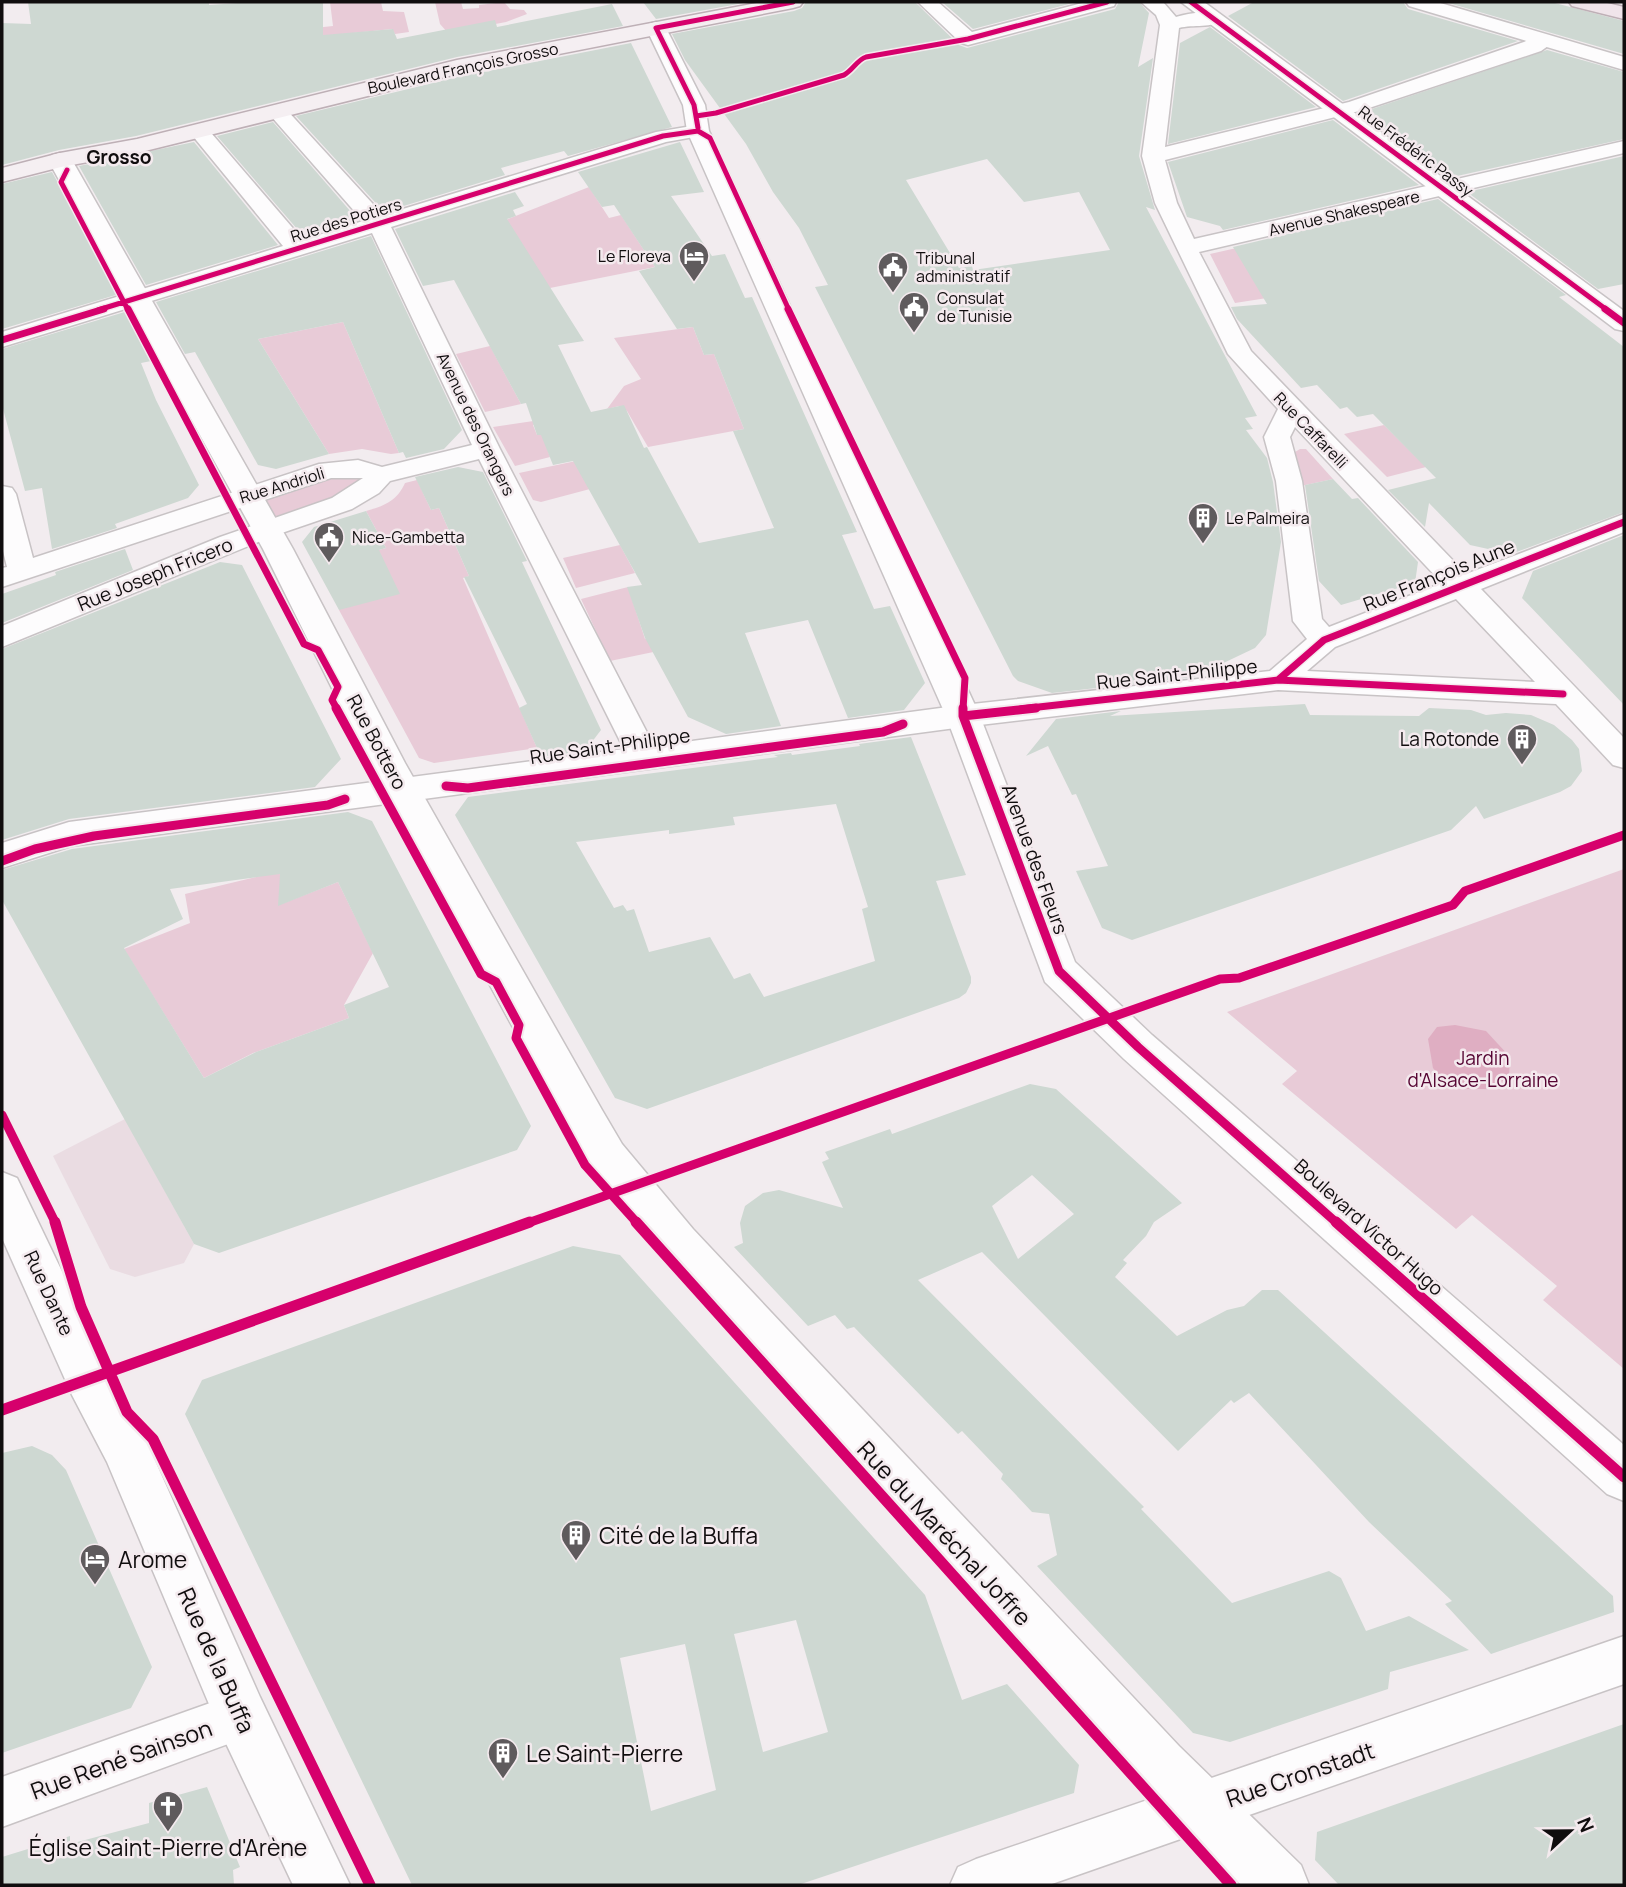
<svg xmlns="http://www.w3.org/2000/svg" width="1626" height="1887" viewBox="0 0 1626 1887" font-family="Manrope,sans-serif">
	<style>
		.built { fill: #eadce2 }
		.green { fill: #e8cbd7 }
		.water { fill: #dfaec2 }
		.building { fill: #ced8d2; fill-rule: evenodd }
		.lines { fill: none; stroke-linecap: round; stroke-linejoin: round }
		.street-casing { stroke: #c8c3c5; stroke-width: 3 }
		.secondary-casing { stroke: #c8c3c5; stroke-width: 3 }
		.primary-casing { stroke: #beb0b6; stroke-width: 3 }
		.highway-casing { stroke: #beb0b6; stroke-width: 3 }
		.street { fill: #fdfcfd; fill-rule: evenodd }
		.secondary { fill: #fdfcfd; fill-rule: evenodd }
		.primary { fill: #f5eff2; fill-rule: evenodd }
		.highway { fill: #f0e4ea; fill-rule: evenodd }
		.cycleway-far3-casing { stroke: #f4eaee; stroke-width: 8 }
		.cycleway-far2-casing { stroke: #f4eaee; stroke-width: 10 }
		.cycleway-far1-casing { stroke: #f4eaee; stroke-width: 13 }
		.cycleway-casing { stroke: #f4eaee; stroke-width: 16 }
		.cycleway-far3 { stroke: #d6006c; stroke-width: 5 }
		.cycleway-far2 { stroke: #d6006c; stroke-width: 7 }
		.cycleway-far1 { stroke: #d6006c; stroke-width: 9 }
		.cycleway { stroke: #d6006c; stroke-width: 11 }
		.labels { text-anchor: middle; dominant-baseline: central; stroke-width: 5; stroke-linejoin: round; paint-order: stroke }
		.far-street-label { font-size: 16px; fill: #100d0e; stroke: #f4eaee }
		.far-poi-label { font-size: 16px; fill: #100d0e; stroke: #f4eaee; text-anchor: start }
		.far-quarter-label { font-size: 19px; font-weight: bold; fill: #100d0e; stroke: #f4eaee }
		.street-label { font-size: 19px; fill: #100d0e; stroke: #f4eaee }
		.poi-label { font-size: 19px; fill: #100d0e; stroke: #f4eaee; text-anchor: end }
		.park-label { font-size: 19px; fill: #550432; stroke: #f4eaee }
		.near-street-label { font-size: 23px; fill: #100d0e; stroke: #f4eaee }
		.near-poi-label { font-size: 23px; fill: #100d0e; stroke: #f4eaee; text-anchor: start }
	</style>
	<rect width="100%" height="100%" fill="#f2ecef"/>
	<path class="built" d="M 125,1119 L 194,1244 L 184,1263 L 135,1277 L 110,1269 L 53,1156 Z"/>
	<path class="green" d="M 330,2 L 381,2 L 383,11 L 404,12 L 409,32 L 395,34 L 392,29 L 334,35 L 213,39 L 333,26 Z
		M 435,2 L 461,2 L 463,9 L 479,8 L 479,5 L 504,2 L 510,9 L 524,10 L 527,14 L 506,22 L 448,33 L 440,24 Z
		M 589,187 L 609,218 L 621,215 L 655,267 L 550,288 L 498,223 Z
		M 1298,234 L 1267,298 L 1235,303 L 1210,254 Z
		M 343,322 L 399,453 L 391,454 L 362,449 L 329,454 L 258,339 Z
		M 693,327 L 704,355 L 714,354 L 744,429 L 648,447 L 627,411 L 619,406 L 607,409 L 624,386 L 641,379 L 614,338 Z
		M 490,346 L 521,404 L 485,412 L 456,354 Z
		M 547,419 L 533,425 L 537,435 L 542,434 L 550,457 L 515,466 L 493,427 Z
		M 1384,425 L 1426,467 L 1387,477 L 1344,434 Z
		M 1300,449 L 1306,449 L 1333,479 L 1301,486 L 1295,452 Z
		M 576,461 L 590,489 L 541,502 L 533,500 L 519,473 Z
		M 330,473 L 374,476 L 365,488 L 272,522 L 256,497 Z
		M 417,480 L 431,510 L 439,508 L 469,576 L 463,578 L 537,748 L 434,763 L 419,758 L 339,610 L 379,550 L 386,548 L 366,511 C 384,506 397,501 405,483 Z
		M 620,545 L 635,573 L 576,588 L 563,558 Z
		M 628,587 L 645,639 L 695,630 L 726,637 L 610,661 L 581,599 Z
		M 1624,869 L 1624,1369 L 1543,1300 L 1557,1286 L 1472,1215 L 1456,1229 L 1282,1084 L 1297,1071 L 1227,1012 Z
		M 281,871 L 279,905 L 338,882 L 373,953 L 344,1005 L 349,1018 L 253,1053 L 204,1078 L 124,949 L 190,923 L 185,894 Z"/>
	<path class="water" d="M 1455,1025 L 1486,1031 L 1510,1057 L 1509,1077 L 1489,1089 L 1463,1089 L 1443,1080 L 1433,1068 L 1428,1039 L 1437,1027 Z"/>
	<path class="building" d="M 28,2 L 209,2 L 209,5 L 252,2 L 323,2 L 323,35 L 393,29 L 397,39 L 495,20 L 497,27 L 612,4 L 623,26 L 457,57 L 136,136 L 59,150 L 2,165 L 2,23 L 31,24 Z
		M 643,2 L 749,2 L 656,19 Z
		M 806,2 L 915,2 L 959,45 L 967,48 L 1115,9 L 1119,2 L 1139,2 L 1149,13 L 1138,67 L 1153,58 L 1139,156 L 1155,210 L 1146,207 L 1257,416 L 1245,418 L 1253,429 L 1246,430 L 1267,458 L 1273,482 L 1281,542 L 1266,635 L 1255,648 L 1194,677 L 1052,693 L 1018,681 L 1013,676 L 815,287 L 828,285 L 799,228 L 773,192 L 746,144 L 685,60 L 672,34 L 794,11 L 802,8 ZM 987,159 L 1024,202 L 1079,192 L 1110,250 L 973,270 L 972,266 L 959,268 L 906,180 Z
		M 942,2 L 1077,2 L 973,29 Z
		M 1254,2 L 1403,2 L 1408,9 L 1518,41 L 1343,101 L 1228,16 Z
		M 1445,2 L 1551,2 L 1624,21 L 1624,54 Z
		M 1210,27 L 1316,107 L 1168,144 L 1180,43 Z
		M 631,43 L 672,127 L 568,156 L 564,151 L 501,168 L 505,175 L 384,212 L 296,116 L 458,77 Z
		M 1547,50 L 1624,72 L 1624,139 L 1448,178 L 1360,113 Z
		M 1333,120 L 1419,185 L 1223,230 L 1220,226 L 1187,217 L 1168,162 Z
		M 273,122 L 358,220 L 304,237 L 217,136 Z
		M 194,142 L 278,245 L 146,285 L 79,166 Z
		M 680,142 L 704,192 L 671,196 L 712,256 L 725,254 L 745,298 L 752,297 L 857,532 L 842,535 L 874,609 L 890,606 L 925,683 L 904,710 L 848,718 L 808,620 L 745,633 L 781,726 L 726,734 L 688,717 L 645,638 L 627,587 L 642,585 L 573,461 L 553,465 L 541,435 L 537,435 L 526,403 L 521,404 L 454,280 L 423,286 L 395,229 L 515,192 L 524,206 L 513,210 L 516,216 L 507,219 L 584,341 L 558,345 L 591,412 L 624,405 L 644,448 L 647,447 L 699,543 L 774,528 L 733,431 L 744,429 L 714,354 L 704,355 L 693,327 L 677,329 L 639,271 L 655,267 L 614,205 L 602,207 L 578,172 Z
		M 1624,156 L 1624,284 L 1598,289 L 1467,192 Z
		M 52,172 L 119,294 L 2,329 L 2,184 Z
		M 1438,199 L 1566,295 L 1559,297 L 1624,347 L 1624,512 L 1511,554 L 1470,545 L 1429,503 L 1425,527 L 1388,490 L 1436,478 L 1373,414 L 1357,417 L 1347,407 L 1340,409 L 1317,385 L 1301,388 L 1237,319 L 1231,307 L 1267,304 L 1233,247 Z
		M 371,236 L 462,430 L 444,449 L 406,458 L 403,452 L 399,453 L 343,322 L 258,339 L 329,454 L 276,469 L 258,465 L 195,352 L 185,354 L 156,302 Z
		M 128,311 L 156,360 L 141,363 L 156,400 L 199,485 L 188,498 L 115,524 L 117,528 L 52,549 L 42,488 L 25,491 L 2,405 L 2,349 Z
		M 458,467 L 483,472 L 527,561 L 522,562 L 601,730 L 585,751 L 541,757 L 519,708 L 527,704 L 464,577 L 469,576 L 439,508 L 431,510 L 415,477 Z
		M 1333,479 L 1352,499 L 1358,498 L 1418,562 L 1415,583 L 1341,605 L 1319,581 L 1305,485 Z
		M 366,511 L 386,548 L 379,550 L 400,594 L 339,610 L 302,542 L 314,527 Z
		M 1624,535 L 1624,705 L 1522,598 L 1533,571 Z
		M 125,549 L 133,570 L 2,623 L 2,594 L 56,575 L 55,572 Z
		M 220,562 L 242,565 L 341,759 L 315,787 L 69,819 L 2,840 L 2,649 Z
		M 1305,704 L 1310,715 L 1419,716 L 1429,708 L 1471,710 L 1486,715 L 1506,713 L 1531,715 L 1554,725 L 1572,740 L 1579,749 L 1582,771 L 1571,786 L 1560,792 L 1484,819 L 1476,806 L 1451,830 L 1132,940 L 1102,928 L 1076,871 L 1108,866 L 1076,794 L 1072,795 L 1048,746 L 1026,756 L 1056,719 L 1121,711 L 1110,716 Z
		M 911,737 L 966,875 L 936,881 L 971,977 L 971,983 L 966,993 L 959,998 L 647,1109 L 615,1098 L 455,815 L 468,797 L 778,757 L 774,755 L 791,753 L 792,755 L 860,746 L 859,744 ZM 836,804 L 868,907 L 862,909 L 875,961 L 764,997 L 750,973 L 734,979 L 710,937 L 649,952 L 634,909 L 627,911 L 623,905 L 614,908 L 576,842 L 669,830 L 669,834 L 735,825 L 733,817 Z
		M 348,812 L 372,821 L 531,1126 L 517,1150 L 219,1253 L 194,1244 L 2,900 L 2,870 L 72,849 ZM 280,874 L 278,906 L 338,882 L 389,987 L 344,1005 L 349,1018 L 256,1052 L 204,1078 L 124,948 L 183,919 L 170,889 Z
		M 1030,1084 L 1056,1089 L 1182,1203 L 1154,1222 L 1146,1236 L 1123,1260 L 1127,1263 L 1115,1277 L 1177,1336 L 1227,1310 L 1244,1306 L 1262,1290 L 1278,1290 L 1613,1596 L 1614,1612 L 1491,1654 L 1445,1604 L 1452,1601 L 1369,1522 L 1249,1393 L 1234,1403 L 1231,1400 L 1178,1451 L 982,1252 L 918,1280 L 1144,1507 L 1141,1509 L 1232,1603 L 1329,1571 L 1341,1578 L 1366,1631 L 1409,1616 L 1469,1650 L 1390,1672 L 1388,1689 L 1230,1742 L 1193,1733 L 1037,1566 L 1057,1555 L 1049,1514 L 1032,1512 L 1001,1479 L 1003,1474 L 962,1431 L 958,1434 L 854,1327 L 847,1329 L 835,1315 L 808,1326 L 734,1247 L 743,1243 L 740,1223 L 745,1206 L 763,1193 L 779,1190 L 843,1208 L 822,1162 L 829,1159 L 825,1152 L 890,1129 L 892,1134 ZM 1032,1175 L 1074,1214 L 1018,1259 L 992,1206 Z
		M 573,1246 L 620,1255 L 925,1595 L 962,1700 L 1007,1684 L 1079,1765 L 1074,1793 L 798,1885 L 412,1885 L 185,1414 L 202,1380 ZM 796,1620 L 828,1732 L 763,1752 L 734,1634 ZM 685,1644 L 716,1790 L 651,1811 L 620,1658 Z
		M 32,1446 L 52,1455 L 66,1470 L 152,1667 L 131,1708 L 2,1753 L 2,1453 Z
		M 1624,1724 L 1624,1885 L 1339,1885 L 1315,1860 L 1317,1832 Z
		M 207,1787 L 240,1867 L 233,1870 L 234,1885 L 2,1885 L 2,1857 L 70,1836 L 70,1844 L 149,1823 L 149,1803 Z"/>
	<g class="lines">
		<g class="street-casing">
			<path id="street" d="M 918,2 L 938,2 L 972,32 L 1086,2 L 1116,2 L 1114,6 L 968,45 L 961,43 Z
				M 1141,2 L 1163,2 L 1176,17 C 1189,13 1213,9 1222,19 C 1213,29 1193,24 1179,28 L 1165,147 L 1349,102 L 1538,37 L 1545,35 L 1555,41 L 1541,51 L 1363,110 L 1165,160 L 1177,203 L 1194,239 L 1624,141 L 1624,153 L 1199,252 L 1251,351 L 1466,574 L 1624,514 L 1624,532 L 1481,589 L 1624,738 L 1624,768 L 1613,765 L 1556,704 L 1278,690 L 963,727 L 71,846 L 2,868 L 2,843 L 69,822 L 624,749 L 479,459 L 390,481 L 379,493 L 352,509 L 273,536 L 2,647 L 2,626 L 220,537 L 332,498 L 363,478 L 331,478 L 2,587 L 2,568 L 7,567 L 2,547 L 2,486 L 12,488 L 16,494 L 33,558 L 319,464 L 358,460 L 382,467 L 472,445 L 372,233 L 2,347 L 2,332 L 283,246 L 192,135 L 189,131 L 192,127 L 206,127 L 303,240 L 363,221 L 270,115 L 267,111 L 270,107 L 284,107 L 383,215 L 656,132 L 698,125 L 705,127 L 708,131 L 705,135 L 666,142 L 391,227 L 500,449 L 654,746 L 963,705 L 1270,671 L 1307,639 L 1293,621 L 1276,481 L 1264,437 L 1278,409 L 1228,354 L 1155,203 L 1142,156 L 1160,25 L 1156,15 ZM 1295,427 L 1442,583 L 1329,627 L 1322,619 L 1302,481 L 1290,437 ZM 1456,599 L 1535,682 L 1307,671 L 1335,647 Z
				M 1624,1636 L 1624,1684 L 1049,1885 L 950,1885 L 958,1867 L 976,1859 Z
				M 241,1692 L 258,1699 L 265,1716 L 258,1733 L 2,1827 L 2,1777 Z"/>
		</g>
		<g class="secondary-casing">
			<path id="secondary" d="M 1181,2 L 1204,2 L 1624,311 L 1624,331 L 1615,329 Z
				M 1406,2 L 1437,2 L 1624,57 L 1624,70 L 1409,6 Z
				M 656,22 L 663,24 L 666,28 L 705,105 L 709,131 L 980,716 L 1075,962 L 1152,1035 L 1624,1445 L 1624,1501 L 1607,1494 L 1124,1059 L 1045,982 L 946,716 L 687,131 L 683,105 L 646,28 L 649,24 Z
				M 60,153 L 68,155 L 72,160 L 293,549 L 405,763 L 602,1110 L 622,1144 L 693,1229 L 1179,1746 L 1301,1865 L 1309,1885 L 1241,1885 L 1141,1784 L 661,1257 L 592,1170 L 572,1136 L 369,763 L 263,549 L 48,160 L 52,155 Z
				M 2,1172 L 17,1178 L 106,1363 L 141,1429 L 260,1697 L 350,1885 L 293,1885 L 222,1735 L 107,1462 L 72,1395 L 2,1238 Z"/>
		</g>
		<g class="primary-casing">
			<path id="primary" d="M 762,2 L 803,2 L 800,6 L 793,8 L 457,74 L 137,153 L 61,167 L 2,182 L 2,168 L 60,153 L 137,139 L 457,60 Z"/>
		</g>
		<g class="highway-casing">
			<path id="highway" d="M 1569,2 L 1603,2 L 1624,7 L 1624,19 L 1572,6 Z"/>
		</g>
		<use href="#street" class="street"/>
		<use href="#secondary" class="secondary"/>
		<use href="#primary" class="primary"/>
		<use href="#highway" class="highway"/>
		<g class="cycleway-far3-casing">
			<path id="cycleway-far3" d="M 1191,2 L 1607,310
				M 696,116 L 716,113 L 844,75 C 853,70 857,60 866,57 L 968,39 L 1107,2
				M 698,128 L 694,105 L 656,28 L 793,2
				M 698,131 L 710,138 L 789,310
				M 67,170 L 61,182 L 128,310
				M 98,310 L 663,136 L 698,131"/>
		</g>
		<g class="cycleway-far2-casing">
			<path id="cycleway-far2" d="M 128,309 L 304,644 L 318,650 L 338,687 L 332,700 L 337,709
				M 788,309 L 965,678 L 963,709
				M 1605,309 L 1624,323
				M 2,340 L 104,309
				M 1278,680 L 1324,640 L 1624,522
				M 1021,709 L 1278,680 L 1563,694"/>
		</g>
		<g class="cycleway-far1-casing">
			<path id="cycleway-far1" d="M 336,708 L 481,974 L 496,982 L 519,1025 L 516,1038 L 585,1165 L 638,1224
				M 963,708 L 963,716 L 1059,971 L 1138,1047 L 1338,1224
				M 963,716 L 1036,708
				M 446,786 L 468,788 L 883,732 L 903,724
				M 2,861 L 35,849 L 94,836 L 328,805 L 345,799
				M 2,1115 L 56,1224
				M 525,1224 L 1220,979 L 1239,978 L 1453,905 L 1465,891 L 1624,835"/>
		</g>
		<g class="cycleway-casing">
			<path id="cycleway" d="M 55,1222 L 81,1307 L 127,1412 L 153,1439 L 370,1885
				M 636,1222 L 1231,1885
				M 1336,1222 L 1624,1477
				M 2,1410 L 530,1222"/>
		</g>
		<use href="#cycleway-far3" class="cycleway-far3"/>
		<use href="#cycleway-far2" class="cycleway-far2"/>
		<use href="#cycleway-far1" class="cycleway-far1"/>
		<use href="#cycleway" class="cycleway"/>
	</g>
	<defs>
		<g id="hotel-pin" transform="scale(1.575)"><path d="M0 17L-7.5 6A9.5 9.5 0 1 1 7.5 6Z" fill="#5f5b5d" stroke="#f4eaee"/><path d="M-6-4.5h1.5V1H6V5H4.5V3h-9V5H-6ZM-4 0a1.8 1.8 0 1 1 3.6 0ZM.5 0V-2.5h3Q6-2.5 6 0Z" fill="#fff"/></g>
		<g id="civic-pin" transform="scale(1.575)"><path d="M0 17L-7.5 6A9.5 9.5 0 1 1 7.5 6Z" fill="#5f5b5d" stroke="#f4eaee"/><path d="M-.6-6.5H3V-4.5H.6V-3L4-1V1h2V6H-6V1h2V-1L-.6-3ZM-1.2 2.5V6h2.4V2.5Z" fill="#fff"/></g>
		<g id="building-pin" transform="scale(1.575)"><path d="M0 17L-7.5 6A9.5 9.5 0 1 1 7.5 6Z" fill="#5f5b5d" stroke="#f4eaee"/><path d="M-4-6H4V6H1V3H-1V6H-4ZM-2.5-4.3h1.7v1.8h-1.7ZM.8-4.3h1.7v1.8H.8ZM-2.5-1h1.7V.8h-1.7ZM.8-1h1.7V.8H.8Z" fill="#fff"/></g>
		<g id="church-pin" transform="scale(1.575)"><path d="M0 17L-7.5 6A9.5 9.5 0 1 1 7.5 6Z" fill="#5f5b5d" stroke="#f4eaee"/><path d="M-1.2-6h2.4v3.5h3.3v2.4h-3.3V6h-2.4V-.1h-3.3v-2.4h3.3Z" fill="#fff"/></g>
	</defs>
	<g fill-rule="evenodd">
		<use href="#hotel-pin" x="694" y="256"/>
		<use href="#civic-pin" x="893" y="267"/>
		<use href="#civic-pin" x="914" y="307"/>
		<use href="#building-pin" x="1203" y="518"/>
		<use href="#civic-pin" x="329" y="537"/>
		<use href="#building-pin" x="1522" y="739"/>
		<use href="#building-pin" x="576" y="1535"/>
		<use href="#hotel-pin" x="95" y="1559"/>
		<use href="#building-pin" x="503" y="1753"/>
		<use href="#church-pin" x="168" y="1806"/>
	</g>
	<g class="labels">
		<g class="far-street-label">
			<text transform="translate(463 68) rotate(-12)">Boulevard François Grosso</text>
			<text transform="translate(1416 151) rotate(37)">Rue Frédéric Passy</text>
			<text transform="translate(1344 213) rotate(-13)">Avenue Shakespeare</text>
			<text transform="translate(346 220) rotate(-17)">Rue des Potiers</text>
			<text transform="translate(476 424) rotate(64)">Avenue des Orangers</text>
			<text transform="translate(1311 430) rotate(46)">Rue Caffarelli</text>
			<text transform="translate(282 485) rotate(-17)">Rue Andrioli</text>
		</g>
		<g class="far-poi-label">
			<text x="671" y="256" text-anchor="end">Le Floreva</text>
			<text x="916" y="258">Tribunal<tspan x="916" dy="18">administratif</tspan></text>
			<text x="937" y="298">Consulat<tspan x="937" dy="18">de Tunisie</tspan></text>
			<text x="1226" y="518">Le Palmeira</text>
			<text x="352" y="537">Nice-Gambetta</text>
		</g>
		<g class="far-quarter-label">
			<text x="119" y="157">Grosso</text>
		</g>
		<g class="street-label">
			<text transform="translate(155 574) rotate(-22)">Rue Joseph Fricero</text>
			<text transform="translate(1439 575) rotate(-22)">Rue François Aune</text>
			<text transform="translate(1177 674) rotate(-6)">Rue Saint-Philippe</text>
			<text transform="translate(377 742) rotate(62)">Rue Bottero</text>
			<text transform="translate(610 746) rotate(-8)">Rue Saint-Philippe</text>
			<text transform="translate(1035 859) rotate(70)">Avenue des Fleurs</text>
			<text transform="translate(1369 1227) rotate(42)">Boulevard Victor Hugo</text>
			<text transform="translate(49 1293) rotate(65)">Rue Dante</text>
		</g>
		<g class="poi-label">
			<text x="1499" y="739">La Rotonde</text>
		</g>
		<g class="park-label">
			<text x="1483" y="1058">Jardin<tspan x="1483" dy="22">d'Alsace-Lorraine</tspan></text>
		</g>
		<g class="near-street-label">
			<text transform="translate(945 1533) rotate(47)">Rue du Maréchal Joffre</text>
			<text transform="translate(217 1660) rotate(66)">Rue de la Buffa</text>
			<text transform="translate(121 1759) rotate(-20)">Rue René Sainson</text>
			<text transform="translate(1300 1774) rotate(-19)">Rue Cronstadt</text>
		</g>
		<g class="near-poi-label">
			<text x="599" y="1535">Cité de la Buffa</text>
			<text x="118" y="1559">Arome</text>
			<text x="526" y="1753">Le Saint-Pierre</text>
			<text x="168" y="1847" text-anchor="middle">Église Saint-Pierre d'Arène</text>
		</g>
	</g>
	<rect width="1626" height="1887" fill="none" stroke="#100d0e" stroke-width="7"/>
	<g transform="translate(1570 1831) rotate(68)" stroke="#f4eaee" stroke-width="5" paint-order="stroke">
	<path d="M0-5L12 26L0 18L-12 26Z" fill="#100d0e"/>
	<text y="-10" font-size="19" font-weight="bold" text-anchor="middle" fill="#100d0e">N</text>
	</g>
</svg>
